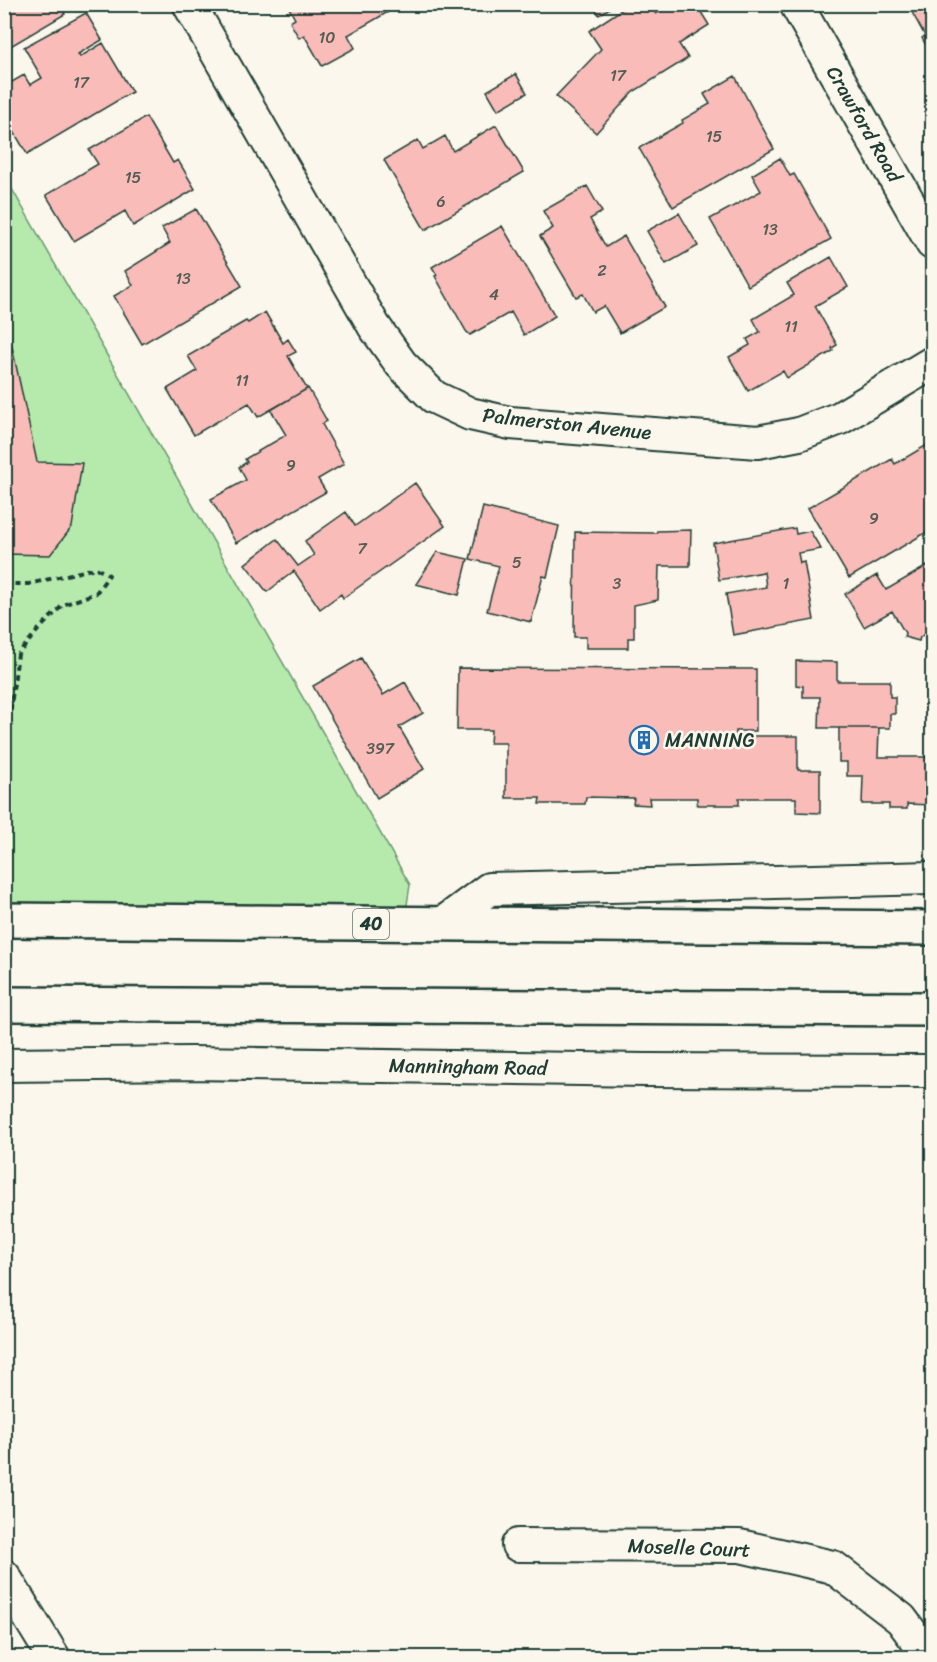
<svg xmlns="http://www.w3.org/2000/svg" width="937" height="1662" viewBox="0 0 937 1662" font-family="Sriracha,sans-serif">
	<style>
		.green { fill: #b5eaac; stroke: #6a9470; stroke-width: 1.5 }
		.building { fill: #f9bcb9; stroke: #1f3d34; stroke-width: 1.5 }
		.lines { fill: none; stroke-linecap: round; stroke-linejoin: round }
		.minor-casing { stroke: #1f3d34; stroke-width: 36 }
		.primary-casing { stroke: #1f3d34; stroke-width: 38 }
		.path { stroke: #1f3d34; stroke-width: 4; stroke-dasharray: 6 4.5; stroke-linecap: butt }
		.minor { stroke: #fbf7ec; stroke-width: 32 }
		.primary { stroke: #fbf7ec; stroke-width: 33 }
		.labels { text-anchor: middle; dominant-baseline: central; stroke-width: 5; stroke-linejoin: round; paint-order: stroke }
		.number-label { font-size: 16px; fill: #565d55 }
		.shield { fill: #fbf7ec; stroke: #61756b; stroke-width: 1.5 }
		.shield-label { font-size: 18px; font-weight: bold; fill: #1f3d34 }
		.street-label { font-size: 20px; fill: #1f3d34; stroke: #fbf7ec }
		.poi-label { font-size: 20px; fill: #1f3d34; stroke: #fbf7ec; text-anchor: start }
	</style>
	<rect width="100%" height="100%" fill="#fbf7ec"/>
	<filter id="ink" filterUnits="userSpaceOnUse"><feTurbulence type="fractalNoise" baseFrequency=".0167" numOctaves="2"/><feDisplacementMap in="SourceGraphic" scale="12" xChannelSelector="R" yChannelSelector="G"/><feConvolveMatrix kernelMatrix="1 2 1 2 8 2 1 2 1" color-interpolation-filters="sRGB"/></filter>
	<g filter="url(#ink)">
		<path class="green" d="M 4,175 L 410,885 L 404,924 L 5,924 Z"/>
		<path class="building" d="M 4,4 L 59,4 L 65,14 L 4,50 Z
			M 287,4 L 402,4 L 348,35 L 355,48 L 322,66 L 304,35 L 299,38 L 290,22 L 295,19 Z
			M 593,4 L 616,4 L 599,15 Z
			M 630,4 L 650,4 L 656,14 L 671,4 L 696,4 L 709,25 L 679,44 L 688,58 L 633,92 L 596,133 L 556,96 L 601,49 L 589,31 Z
			M 932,4 L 932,56 L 922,38 L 925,36 L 908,5 Z
			M 86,13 L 102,40 L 78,54 L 80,57 L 103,43 L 132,92 L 27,154 L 4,115 L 4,100 L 11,96 L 5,86 L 24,75 L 30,85 L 42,78 L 24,47 Z
			M 516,74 L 527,93 L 498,110 L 487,91 Z
			M 735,76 L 774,149 L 673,207 L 639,148 L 683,123 L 682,120 L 710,104 L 704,94 Z
			M 146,117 L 173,163 L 178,160 L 195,189 L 133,226 L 125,211 L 74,241 L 46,195 L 98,164 L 89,150 Z
			M 496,125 L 524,172 L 425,230 L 384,160 L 418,140 L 423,149 L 445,136 L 453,151 Z
			M 780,158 L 790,176 L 794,174 L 831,239 L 748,286 L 710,219 L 761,191 L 752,175 Z
			M 587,186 L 602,212 L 590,219 L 606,247 L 624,236 L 665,307 L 620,333 L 604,306 L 593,312 L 583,294 L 576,297 L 540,236 L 553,228 L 543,211 Z
			M 196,209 L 242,286 L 142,344 L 114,296 L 133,285 L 125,271 L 170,243 L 162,228 Z
			M 679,213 L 698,246 L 666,264 L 647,231 Z
			M 502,226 L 555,316 L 524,335 L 511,312 L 470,335 L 466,331 L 435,276 L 437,275 L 432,267 Z
			M 831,257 L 848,287 L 815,306 L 837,345 L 832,348 L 833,351 L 787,378 L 783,371 L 748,391 L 729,357 L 750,345 L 747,339 L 760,332 L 753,319 L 794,295 L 787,283 Z
			M 4,310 L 37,462 L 82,463 L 72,527 L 50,555 L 4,554 Z
			M 265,312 L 283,343 L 288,339 L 296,352 L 288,356 L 307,389 L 258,417 L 249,403 L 194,435 L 167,389 L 197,371 L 188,356 L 212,342 L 211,341 L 246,321 L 248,323 Z
			M 308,388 L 327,421 L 322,424 L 344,464 L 318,479 L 326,492 L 236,543 L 211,499 L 246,480 L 239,467 L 247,462 L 245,459 L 286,435 L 271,410 Z
			M 932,442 L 932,529 L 849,578 L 808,508 L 892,459 L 895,464 Z
			M 415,483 L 445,526 L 343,598 L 341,594 L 320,609 L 294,571 L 267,592 L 245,564 L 277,539 L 298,566 L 314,555 L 305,541 L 346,512 L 355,526 Z
			M 483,507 L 559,526 L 547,577 L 543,576 L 531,622 L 487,611 L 499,566 L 470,559 Z
			M 795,528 L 796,534 L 810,531 L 821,549 L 798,553 L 800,563 L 804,562 L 814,620 L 733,635 L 726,594 L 766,587 L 764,572 L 719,580 L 713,543 Z
			M 691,530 L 690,566 L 659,566 L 658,600 L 634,605 L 634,638 L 628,638 L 628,648 L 586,648 L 586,637 L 574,637 L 575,532 L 656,533 L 657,531 Z
			M 437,552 L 468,559 L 459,595 L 416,584 Z
			M 932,563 L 932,630 L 920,637 L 919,641 L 904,637 L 905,633 L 892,611 L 864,627 L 845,594 L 877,575 L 886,590 Z
			M 361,658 L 383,695 L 405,682 L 423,713 L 399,727 L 424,769 L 377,798 L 313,686 Z
			M 796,661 L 837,662 L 837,681 L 890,681 L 890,697 L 895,697 L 895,714 L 890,714 L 890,728 L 819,728 L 820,697 L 803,697 L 803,686 L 796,685 Z
			M 458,668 L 756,669 L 756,731 L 736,731 L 736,736 L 798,736 L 798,770 L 820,770 L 820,813 L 796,812 L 796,798 L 739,798 L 739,805 L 697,805 L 697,798 L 649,798 L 650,805 L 633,804 L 634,798 L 586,797 L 585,804 L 539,804 L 540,798 L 506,798 L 506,743 L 490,743 L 491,730 L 457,730 Z
			M 839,728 L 879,728 L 878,757 L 932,757 L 932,805 L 907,804 L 907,809 L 889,809 L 889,804 L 862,804 L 863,776 L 847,776 L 847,762 L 839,762 Z"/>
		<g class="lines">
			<g class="minor-casing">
				<path id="minor" d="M 189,4 L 374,326 L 401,364 L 434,397 L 470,414 L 510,423 L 758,442 L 799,434 L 840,418 L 932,363
					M 796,4 L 932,243
					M 442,924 L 489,889 L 932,878
					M 4,1065 L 190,1063 L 645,1070 L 932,1071
					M 518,1545 L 740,1546 L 833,1567 L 901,1619 L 930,1658
					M 4,1576 L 54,1658"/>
			</g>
			<g class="primary-casing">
				<path id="primary" d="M 4,920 L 932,928
					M 4,1004 L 932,1009"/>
			</g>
			<path class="path" d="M 4,584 L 29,584 L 96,568 L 109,575 L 96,593 L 63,605 L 39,629 L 18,654 L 11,705 L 4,726"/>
			<use href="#minor" class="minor"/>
			<use href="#primary" class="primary"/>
		</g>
	</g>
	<defs>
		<g id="building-ring" transform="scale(1.5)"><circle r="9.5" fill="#fbf7ec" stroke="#1f6fb2" stroke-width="1.5"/><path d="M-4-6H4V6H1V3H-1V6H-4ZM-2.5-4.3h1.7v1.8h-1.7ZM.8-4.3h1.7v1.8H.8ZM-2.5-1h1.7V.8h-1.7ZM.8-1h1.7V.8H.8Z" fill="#1f6fb2"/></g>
	</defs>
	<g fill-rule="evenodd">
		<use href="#building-ring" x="644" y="740"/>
	</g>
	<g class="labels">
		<g class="number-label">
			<text x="327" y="37">10</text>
			<text x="618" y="75">17</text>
			<text x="81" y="82">17</text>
			<text x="714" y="136">15</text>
			<text x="133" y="177">15</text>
			<text x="441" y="201">6</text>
			<text x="770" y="229">13</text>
			<text x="602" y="270">2</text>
			<text x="183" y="278">13</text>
			<text x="494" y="294">4</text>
			<text x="791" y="326">11</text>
			<text x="242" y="380">11</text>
			<text x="291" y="465">9</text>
			<text x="874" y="518">9</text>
			<text x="362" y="548">7</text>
			<text x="517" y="562">5</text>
			<text x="617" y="583">3</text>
			<text x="786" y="583">1</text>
			<text x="380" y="748">397</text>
		</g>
		<rect class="shield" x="353" y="909" width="36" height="30" rx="4.5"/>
		<g class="shield-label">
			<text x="371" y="924">40</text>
		</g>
		<g class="street-label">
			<text transform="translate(864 124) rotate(60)">Crawford Road</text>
			<text transform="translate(567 424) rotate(6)">Palmerston Avenue</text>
			<text transform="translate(468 1067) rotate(1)">Manningham Road</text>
			<text transform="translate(689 1548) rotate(2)">Moselle Court</text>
		</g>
		<g class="poi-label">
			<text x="665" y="740">MANNING</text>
		</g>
	</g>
	<rect width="937" height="1662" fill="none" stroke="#fbf7ec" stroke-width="24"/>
	<rect x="12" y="12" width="913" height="1638" fill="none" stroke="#1f3d34" stroke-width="2" filter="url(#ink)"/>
</svg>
